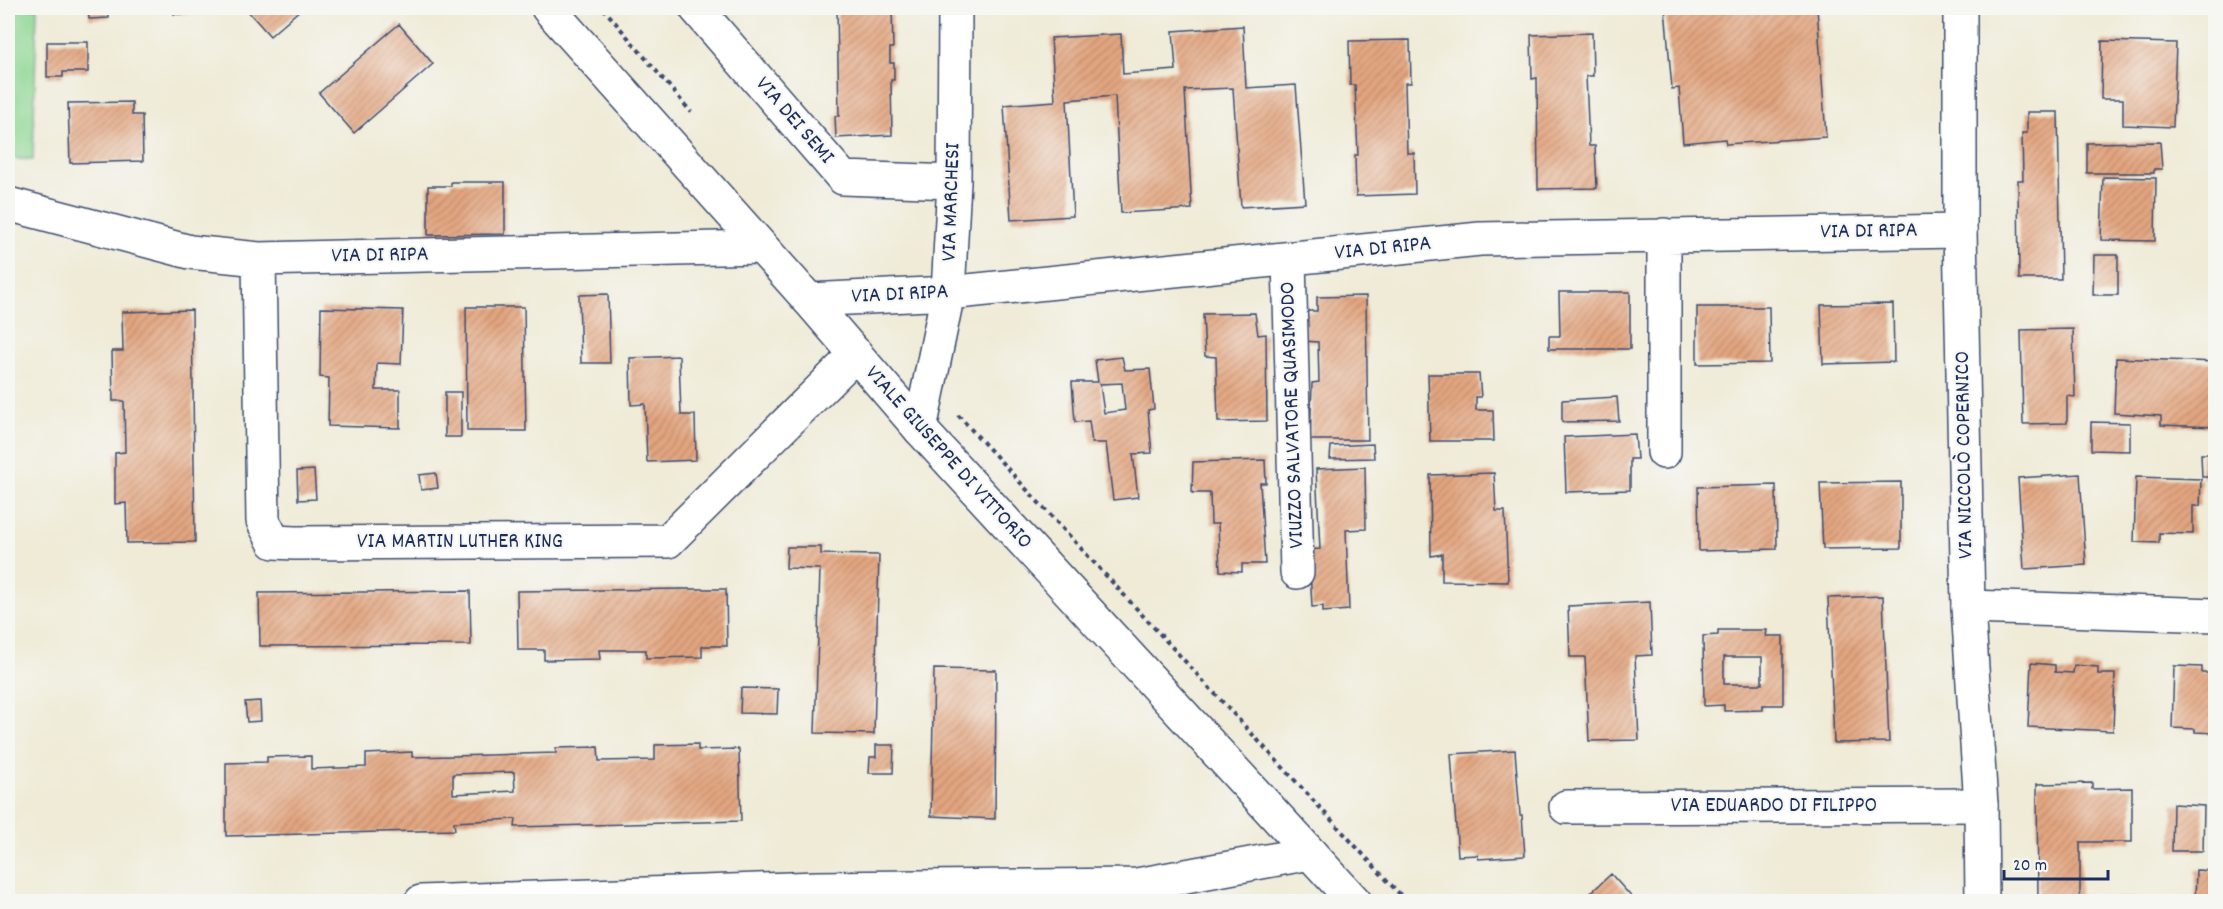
<svg xmlns="http://www.w3.org/2000/svg" width="2223" height="909" viewBox="0 0 2223 909" font-family="Dekko,sans-serif">
	<style>
		.park { fill: #8cd692; stroke: #548278; stroke-width: 1.5 }
		.building { fill: url(#building-hatch); fill-rule: evenodd }
		.lines { fill: none; stroke-linecap: round; stroke-linejoin: round }
		.minor-casing { stroke: #3b4b70; stroke-width: 36 }
		.secondary-casing { stroke: #3b4b70; stroke-width: 36 }
		.path { stroke: #3b4b70; stroke-width: 4; stroke-dasharray: 4.5 4.5; stroke-linecap: butt }
		.minor { stroke: #fff; stroke-width: 33 }
		.secondary { stroke: #fff; stroke-width: 33 }
		.labels { text-anchor: middle; dominant-baseline: central; stroke-width: 4.5; stroke-linejoin: round; paint-order: stroke }
		.street-label { font-size: 22px; fill: #1b2f5e; stroke: #f6f6f2 }
	</style>
	<defs>
		<pattern id="building-hatch" width="6" height="6" patternUnits="userSpaceOnUse" patternTransform="scale(1.5)"><rect width="6" height="6" fill="#e4a680"/><path d="M-1 1l2-2M0 6l6-6M5 7l2-2" fill="none" stroke="#b8886c"/></pattern>
	</defs>
	<rect width="100%" height="100%" fill="#f6f6f2"/>
	<filter id="ink" filterUnits="userSpaceOnUse"><feTurbulence type="fractalNoise" baseFrequency=".0167" numOctaves="2"/><feDisplacementMap in="SourceGraphic" scale="12" xChannelSelector="R" yChannelSelector="G"/><feConvolveMatrix kernelMatrix="1 2 1 2 8 2 1 2 1" color-interpolation-filters="sRGB"/></filter>
	<filter id="wash" filterUnits="userSpaceOnUse"><feTurbulence type="fractalNoise" baseFrequency=".008" numOctaves="4" result="noise"/><feDisplacementMap in="SourceGraphic" scale="24" xChannelSelector="R" yChannelSelector="G"/><feGaussianBlur stdDeviation="1.35" result="paint"/><feColorMatrix in="noise" values="0 0 0 0 0 0 0 0 0 0 0 0 0 0 0 0 0 1.4 0 .05"/><feComposite in="paint" operator="in"/></filter>
	<g filter="url(#wash)">
		<rect width="100%" height="100%" fill="#efebd7"/>
		<path class="park" d="M 8,8 L 37,8 L 33,160 L 8,158 Z"/>
		<g id="blocks">
			<path class="building" d="M 88,8 L 108,8 L 109,18 L 89,19 Z
				M 174,8 L 198,8 L 198,14 L 174,14 Z
				M 245,8 L 302,8 L 270,36 Z
				M 837,8 L 892,8 L 893,48 L 890,48 L 890,63 L 894,63 L 894,80 L 891,80 L 892,135 L 836,138 L 835,116 L 839,116 Z
				M 1665,8 L 1817,8 L 1826,137 L 1726,144 L 1725,139 L 1683,143 L 1679,88 L 1672,89 Z
				M 399,24 L 433,64 L 354,133 L 319,93 Z
				M 1243,26 L 1246,88 L 1296,85 L 1305,203 L 1241,207 L 1233,88 L 1185,90 L 1192,209 L 1121,213 L 1115,96 L 1067,100 L 1073,216 L 1011,220 L 1004,105 L 1055,101 L 1051,38 L 1121,34 L 1123,74 L 1149,72 L 1176,70 L 1173,31 Z
				M 1592,33 L 1593,73 L 1593,76 L 1586,76 L 1589,146 L 1595,146 L 1597,188 L 1538,189 L 1537,78 L 1532,79 L 1531,35 Z
				M 1410,40 L 1411,83 L 1405,83 L 1407,153 L 1414,153 L 1415,194 L 1356,196 L 1355,155 L 1358,155 L 1355,85 L 1350,85 L 1349,41 Z
				M 2102,41 L 2176,43 L 2173,127 L 2123,125 L 2123,99 L 2101,99 Z
				M 47,42 L 88,42 L 88,72 L 63,72 L 63,77 L 47,77 Z
				M 132,102 L 132,115 L 142,115 L 143,161 L 70,163 L 68,103 Z
				M 2027,112 L 2058,112 L 2061,279 L 2019,279 L 2018,180 L 2023,180 L 2022,133 L 2027,133 Z
				M 2160,142 L 2162,169 L 2154,169 L 2154,173 L 2087,173 L 2087,143 Z
				M 2103,177 L 2156,178 L 2155,241 L 2101,240 Z
				M 451,182 L 505,182 L 505,234 L 428,235 L 428,186 L 451,186 Z
				M 2094,255 L 2118,255 L 2118,295 L 2093,295 Z
				M 1559,292 L 1630,292 L 1630,349 L 1549,349 L 1549,336 L 1560,336 Z
				M 608,294 L 610,363 L 581,363 L 579,295 Z
				M 1366,296 L 1368,440 L 1310,440 L 1312,383 L 1319,382 L 1318,342 L 1304,341 L 1303,311 L 1317,311 L 1317,297 Z
				M 1893,304 L 1894,362 L 1823,364 L 1821,305 Z
				M 466,307 L 524,307 L 526,431 L 467,431 Z
				M 1697,307 L 1769,307 L 1770,363 L 1697,364 Z
				M 321,308 L 403,310 L 401,364 L 377,363 L 376,390 L 400,390 L 400,428 L 328,426 L 329,378 L 320,377 Z
				M 192,310 L 195,542 L 127,543 L 126,503 L 115,504 L 115,453 L 125,452 L 124,401 L 113,401 L 112,351 L 123,351 L 122,312 Z
				M 1255,313 L 1258,335 L 1266,334 L 1267,421 L 1218,422 L 1216,357 L 1205,356 L 1203,314 Z
				M 2073,329 L 2075,397 L 2067,396 L 2067,423 L 2023,424 L 2021,330 Z
				M 679,356 L 681,415 L 695,415 L 696,460 L 647,462 L 645,404 L 631,405 L 630,358 Z
				M 1122,357 L 1125,370 L 1150,369 L 1154,409 L 1148,410 L 1152,453 L 1133,454 L 1138,497 L 1113,500 L 1106,443 L 1092,443 L 1089,421 L 1075,422 L 1072,382 L 1098,382 L 1095,360 ZM 1122,383 L 1125,410 L 1104,413 L 1100,384 Z
				M 2116,358 L 2216,362 L 2216,427 L 2161,425 L 2161,416 L 2114,413 Z
				M 1428,374 L 1479,374 L 1481,397 L 1476,397 L 1476,410 L 1493,410 L 1494,441 L 1430,441 Z
				M 445,392 L 461,392 L 461,437 L 445,437 Z
				M 1617,397 L 1619,421 L 1562,422 L 1562,400 Z
				M 2091,422 L 2130,423 L 2130,451 L 2091,450 Z
				M 1635,434 L 1637,459 L 1630,459 L 1630,490 L 1566,492 L 1564,437 Z
				M 1373,444 L 1374,458 L 1330,459 L 1331,446 Z
				M 2201,454 L 2215,454 L 2216,477 L 2202,477 Z
				M 1265,460 L 1266,483 L 1260,483 L 1265,564 L 1242,564 L 1242,572 L 1220,571 L 1218,524 L 1211,524 L 1210,493 L 1192,493 L 1193,462 Z
				M 1365,467 L 1366,529 L 1346,530 L 1349,610 L 1323,612 L 1323,606 L 1312,607 L 1309,550 L 1320,549 L 1316,469 Z
				M 314,470 L 316,499 L 298,500 L 297,471 Z
				M 436,473 L 438,488 L 421,490 L 419,475 Z
				M 1494,473 L 1496,511 L 1505,511 L 1508,582 L 1442,581 L 1442,554 L 1431,556 L 1430,475 Z
				M 2080,474 L 2086,565 L 2024,569 L 2018,478 Z
				M 2136,477 L 2201,479 L 2200,506 L 2193,506 L 2193,534 L 2159,533 L 2159,543 L 2134,542 Z
				M 1901,482 L 1901,548 L 1823,549 L 1820,483 Z
				M 1776,485 L 1777,549 L 1699,551 L 1698,487 Z
				M 787,547 L 821,547 L 821,554 L 879,555 L 874,734 L 815,733 L 820,569 L 786,568 Z
				M 685,589 L 726,589 L 727,646 L 702,646 L 702,657 L 646,658 L 646,650 L 599,650 L 600,659 L 544,660 L 544,650 L 518,650 L 517,591 Z
				M 470,591 L 471,645 L 260,646 L 259,593 Z
				M 1883,596 L 1889,742 L 1834,743 L 1828,598 Z
				M 1650,602 L 1652,655 L 1635,656 L 1639,740 L 1589,741 L 1585,657 L 1570,657 L 1568,606 Z
				M 1718,630 L 1767,630 L 1766,636 L 1783,636 L 1783,705 L 1763,705 L 1763,710 L 1724,711 L 1724,705 L 1704,706 L 1703,636 L 1718,635 ZM 1724,657 L 1762,657 L 1762,684 L 1724,684 Z
				M 2031,663 L 2055,665 L 2055,672 L 2073,673 L 2074,665 L 2098,667 L 2098,674 L 2115,674 L 2113,731 L 2028,727 Z
				M 2174,666 L 2202,667 L 2202,673 L 2216,673 L 2216,733 L 2195,732 L 2195,729 L 2172,728 Z
				M 934,669 L 996,670 L 995,819 L 931,816 Z
				M 741,688 L 778,689 L 777,714 L 740,713 Z
				M 260,701 L 261,721 L 247,722 L 245,702 Z
				M 698,744 L 698,750 L 739,749 L 741,821 L 515,827 L 516,819 L 454,822 L 455,830 L 226,836 L 226,763 L 267,762 L 267,757 L 311,756 L 311,769 L 366,767 L 366,754 L 412,752 L 412,757 L 453,756 L 556,753 L 556,748 L 598,747 L 599,761 L 655,760 L 655,745 ZM 514,772 L 515,791 L 453,794 L 453,774 Z
				M 876,745 L 894,745 L 893,773 L 869,773 L 870,757 L 876,757 Z
				M 1515,750 L 1520,815 L 1522,815 L 1525,856 L 1478,859 L 1478,855 L 1458,856 L 1451,754 Z
				M 2092,783 L 2092,789 L 2132,788 L 2132,842 L 2080,842 L 2080,899 L 2134,898 L 2134,902 L 2038,902 L 2037,784 Z
				M 2173,804 L 2204,806 L 2203,851 L 2172,851 Z
				M 2196,870 L 2216,871 L 2216,902 L 2195,902 Z
				M 1611,874 L 1636,902 L 1581,902 Z"/>
		</g>
	</g>
	<g filter="url(#ink)">
		<use href="#blocks" fill-opacity="0" stroke="#3b4b70" stroke-width="1.5"/>
		<g class="lines">
			<g class="minor-casing">
				<path id="minor" d="M 696,8 L 843,178 L 954,182
					M 8,204 L 190,252 L 259,259 L 760,247
					M 259,259 L 263,521 L 274,542 L 295,543 L 668,541 L 856,354
					M 1289,259 L 1297,572
					M 809,300 L 948,293 L 1480,239 L 1960,231
					M 920,429 L 948,293 L 954,182 L 955,8
					M 1664,452 L 1664,235
					M 1968,607 L 2216,615
					M 1566,807 L 1981,805
					M 421,902 L 817,888 L 1137,885 L 1310,853"/>
			</g>
			<g class="secondary-casing">
				<path id="secondary" d="M 548,8 L 809,300 L 920,429 L 1355,902
					M 1960,8 L 1960,231 L 1968,607 L 1981,805 L 1982,902"/>
			</g>
			<path class="path" d="M 603,8 L 691,112
				M 958,415 L 1407,902"/>
			<use href="#minor" class="minor"/>
			<use href="#secondary" class="secondary"/>
		</g>
	</g>
	<g class="labels">
		<g class="street-label">
			<text transform="translate(794 121) rotate(49)">VIA DEI SEMI</text>
			<text transform="translate(952 202) rotate(-88)">VIA MARCHESI</text>
			<text transform="translate(1869 232) rotate(-1)">VIA DI RIPA</text>
			<text transform="translate(1383 249) rotate(-6)">VIA DI RIPA</text>
			<text transform="translate(380 256) rotate(-1)">VIA DI RIPA</text>
			<text transform="translate(900 295) rotate(-3)">VIA DI RIPA</text>
			<text transform="translate(1293 415) rotate(-92)">VIUZZO SALVATORE QUASIMODO</text>
			<text transform="translate(1965 455) rotate(-91)">VIA NICCOLÒ COPERNICO</text>
			<text transform="translate(948 458) rotate(48)">VIALE GIUSEPPE DI VITTORIO</text>
			<text x="460" y="542">VIA MARTIN LUTHER KING</text>
			<text x="1774" y="806">VIA EDUARDO DI FILIPPO</text>
		</g>
	</g>
	<rect width="2223" height="909" fill="none" stroke="#f6f6f2" stroke-width="30"/>
	<path d="M2004 870v9h104v-9" fill="none" stroke="#1b2f5e" stroke-width="3"/>
	<text x="2013" y="870" font-size="18" fill="#1b2f5e" stroke="#f6f6f2" stroke-width="4.5" paint-order="stroke">20 m</text>
</svg>
